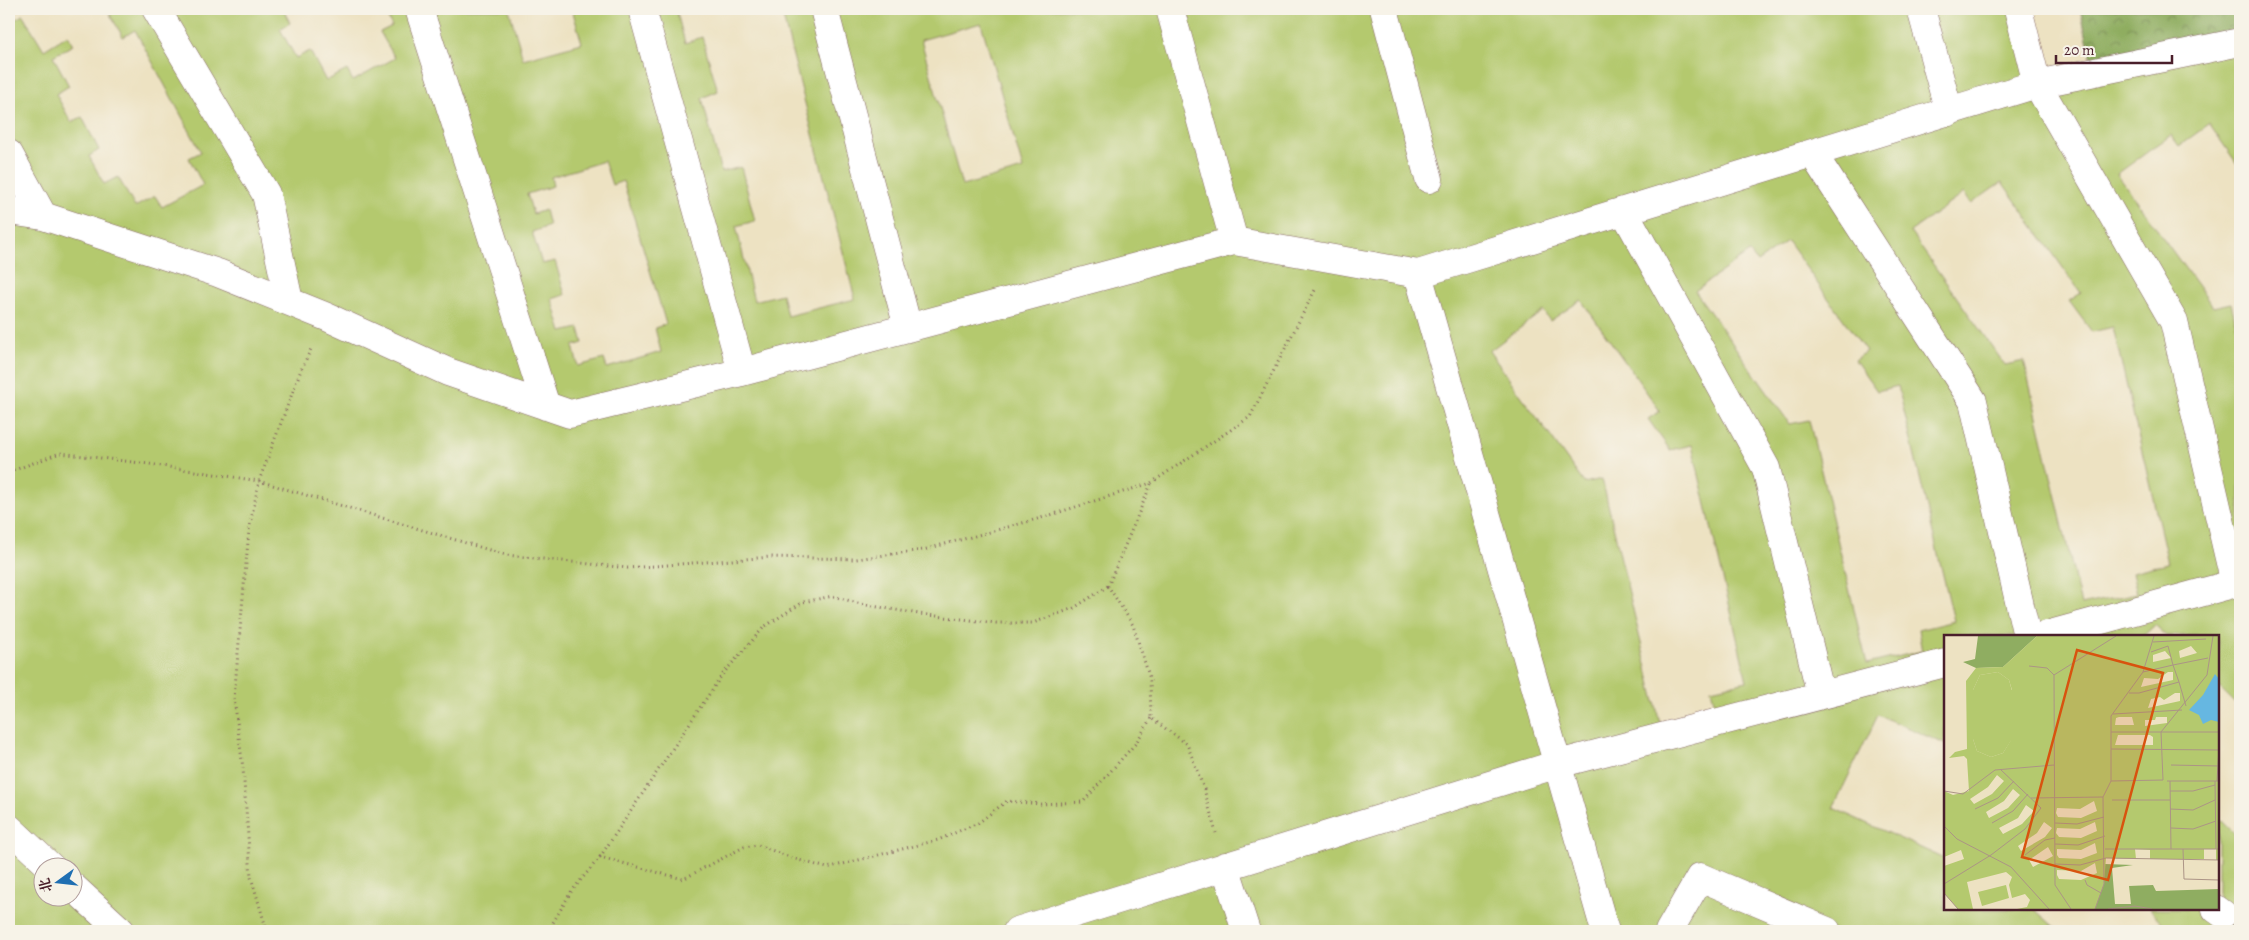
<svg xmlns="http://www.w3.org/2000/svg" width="2249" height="940" viewBox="0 0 2249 940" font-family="Alegreya,'Noto Serif SC',serif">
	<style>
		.forest { fill: url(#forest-crowns); stroke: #6c6646 }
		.garden { fill: #b4c96e; stroke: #7f744c; fill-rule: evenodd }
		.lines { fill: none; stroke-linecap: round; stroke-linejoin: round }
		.minor-casing { stroke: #836360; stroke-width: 29 }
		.path { stroke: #836360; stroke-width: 3; stroke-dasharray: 1 4; stroke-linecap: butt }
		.minor { stroke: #fff; stroke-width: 28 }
		.inset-road { fill: none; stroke: #ac9486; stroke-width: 1 }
		.view { fill: #d8530f; fill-opacity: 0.15; stroke: #d8530f; stroke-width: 2.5 }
		.inset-edge { fill: none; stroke: #4a1f2b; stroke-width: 2.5 }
	</style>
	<defs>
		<pattern id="forest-crowns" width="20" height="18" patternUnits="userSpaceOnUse" patternTransform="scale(1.25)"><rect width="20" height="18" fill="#8fad61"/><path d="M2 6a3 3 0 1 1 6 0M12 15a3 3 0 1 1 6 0" fill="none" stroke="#778c50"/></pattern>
	</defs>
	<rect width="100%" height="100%" fill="#f7f3e8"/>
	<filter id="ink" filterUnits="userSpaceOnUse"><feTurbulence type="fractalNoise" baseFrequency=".02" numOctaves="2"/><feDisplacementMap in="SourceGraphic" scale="10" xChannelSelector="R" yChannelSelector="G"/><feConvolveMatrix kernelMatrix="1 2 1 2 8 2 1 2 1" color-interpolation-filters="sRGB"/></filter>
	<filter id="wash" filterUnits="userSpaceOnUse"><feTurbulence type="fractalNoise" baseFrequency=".0096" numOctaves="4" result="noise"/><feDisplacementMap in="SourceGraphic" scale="20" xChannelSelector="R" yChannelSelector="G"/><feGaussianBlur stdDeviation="1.12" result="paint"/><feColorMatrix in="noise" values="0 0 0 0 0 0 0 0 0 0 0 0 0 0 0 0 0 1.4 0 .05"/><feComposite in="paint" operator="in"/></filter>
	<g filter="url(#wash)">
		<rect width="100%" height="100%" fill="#ede2c2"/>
		<path class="forest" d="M 2080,9 L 2240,9 L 2240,42 L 2095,73 Z"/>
		<path class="garden" d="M 9,9 L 16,19 L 23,15 L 44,50 L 68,35 L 73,45 L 53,56 L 69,86 L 56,94 L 71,122 L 82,117 L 99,150 L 89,156 L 104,184 L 118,177 L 135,207 L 155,196 L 162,207 L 203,185 L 189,158 L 201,152 L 135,30 L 123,37 L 107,9 L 283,9 L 290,23 L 280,29 L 296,58 L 310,51 L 326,81 L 347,70 L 353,81 L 395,58 L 380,32 L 392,26 L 383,9 L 509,9 L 523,59 L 582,43 L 572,9 L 676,9 L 685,43 L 702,37 L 718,91 L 702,98 L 721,172 L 741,167 L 755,221 L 736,226 L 754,301 L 782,294 L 787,316 L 855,299 L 781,9 L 2018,9 L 2037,84 L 2240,42 L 2240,168 L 2209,124 L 2179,146 L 2171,135 L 2117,174 L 2213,307 L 2231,303 L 2240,341 L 2240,708 L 2218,686 L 2218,636 L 2167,636 L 2155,625 L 2143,636 L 1945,636 L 1945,744 L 1878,715 L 1833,808 L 1945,859 L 1945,909 L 2034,909 L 2059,931 L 9,931 ZM 981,23 L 1023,169 L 962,186 L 921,40 ZM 604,161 L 612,185 L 623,181 L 666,324 L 655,328 L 661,352 L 607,368 L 604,359 L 578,366 L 573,346 L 583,343 L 579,328 L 562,332 L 552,299 L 565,295 L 555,261 L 542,264 L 532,232 L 549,226 L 545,210 L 533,214 L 527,194 L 553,186 L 551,177 ZM 2002,182 L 2081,293 L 2069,301 L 2092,332 L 2113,327 L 2168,563 L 2132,572 L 2137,593 L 2081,605 L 2024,361 L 2005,365 L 1910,232 L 1964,193 L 1971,204 ZM 1787,241 L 1866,351 L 1855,360 L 1877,391 L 1898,386 L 1954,621 L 1918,630 L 1922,651 L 1867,664 L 1809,420 L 1790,424 L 1695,291 L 1749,252 L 1757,262 ZM 1581,300 L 1660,411 L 1648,419 L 1670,450 L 1692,445 L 1747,681 L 1711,689 L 1716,710 L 1660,723 L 1602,479 L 1584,483 L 1489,351 L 1543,311 L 1550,321 ZM 42,868 L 72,868 L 72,898 L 42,898 Z
			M 2218,817 L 2240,839 L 2240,931 L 2170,931 L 2149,909 L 2218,909 Z"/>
	</g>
	<g filter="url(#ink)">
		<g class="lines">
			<g class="minor-casing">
				<path id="minor" d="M 156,9 L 266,194 L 289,301
					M 419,9 L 546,406
					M 642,9 L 742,372
					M 824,9 L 908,328
					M 1170,9 L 1234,241 L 1418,274 L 2037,84 L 2240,42
					M 1384,9 L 1429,179
					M 1921,9 L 1949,112
					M 2018,9 L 2037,84 L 2174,322 L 2235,584
					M 9,154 L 43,216
					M 1813,154 L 1973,401 L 2027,636
					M 9,211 L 43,216 L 218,273 L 327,317 L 448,372 L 570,414 L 742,372 L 1234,241
					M 1624,211 L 1766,468 L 1821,695
					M 1418,274 L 1605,931
					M 2043,636 L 2240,582
					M 9,828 L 52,868
					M 1225,866 L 1246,931
					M 72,886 L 121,931
					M 2216,909 L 2223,914
					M 1017,931 L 1558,764 L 1945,663
					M 1669,931 L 1700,877 L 1827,931"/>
			</g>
			<path class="path" d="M 9,472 L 60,453 L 149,464 L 259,481 L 506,555 L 628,568 L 771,557 L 856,559 L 923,550 L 1041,518 L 1151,483 L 1250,417 L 1315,290
				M 1151,484 L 1108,586 L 1133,625 L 1150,679 L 1151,718 L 1187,744 L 1204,789 L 1216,833
				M 600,857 L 722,675 L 764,627 L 803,602 L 833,596 L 861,604 L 919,614 L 996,623 L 1033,623 L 1074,608 L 1108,586
				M 267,931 L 251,877 L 243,768 L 234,698 L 249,530 L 259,481 L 301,370 L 312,347
				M 548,931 L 571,892 L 600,857 L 683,879 L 744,847 L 758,845 L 792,858 L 827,868 L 938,840 L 978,823 L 1007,801 L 1041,804 L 1083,802 L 1136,743 L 1151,718"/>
			<use href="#minor" class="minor"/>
		</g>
	</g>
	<g transform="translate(1944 635)">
		<rect width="275" height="275" fill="#ede2c2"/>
		<path d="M 54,37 L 65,45 L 68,56 L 29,55 L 36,40 ZM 29,104 L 68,104 L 59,118 L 47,122 L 33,116 Z" fill="#b4c96e"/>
		<path d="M 34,1 L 93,1 L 59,32 L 32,33 L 19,27 L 31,24 ZM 161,229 L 189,230 L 168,233 L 171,269 L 187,269 L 185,251 L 209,250 L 212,256 L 275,254 L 275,274 L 150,274 Z" fill="#8fad61"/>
		<path d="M 93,1 L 275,1 L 275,225 L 272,225 L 272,214 L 260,214 L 260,224 L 206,224 L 206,215 L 191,214 L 192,224 L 162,223 L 160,249 L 151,274 L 73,274 L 83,272 L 86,265 L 81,259 L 68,263 L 65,250 L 68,242 L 62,237 L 23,247 L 29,274 L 14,274 L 0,258 L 0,231 L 20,224 L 17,215 L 0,222 L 0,156 L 9,160 L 25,156 L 23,124 L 20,121 L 5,123 L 11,117 L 23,114 L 22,46 L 32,33 L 59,32 ZM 247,11 L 253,18 L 236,23 L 235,16 ZM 221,16 L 227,23 L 209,27 L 209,20 ZM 54,37 L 65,45 L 68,55 L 29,55 L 36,40 ZM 224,37 L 229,37 L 229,45 L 197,52 L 200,43 L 214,44 ZM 231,58 L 236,58 L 236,66 L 204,73 L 207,64 L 216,62 L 220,65 ZM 175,82 L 188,82 L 190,90 L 171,90 L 172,83 ZM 212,82 L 223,82 L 223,88 L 201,91 L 201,85 L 211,85 ZM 174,100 L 206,100 L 209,102 L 209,110 L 171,110 ZM 29,104 L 67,104 L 67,105 L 59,118 L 47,122 L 33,116 ZM 53,140 L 60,146 L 48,159 L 30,169 L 26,164 L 44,152 ZM 69,154 L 76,160 L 64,173 L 45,183 L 42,177 L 60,166 ZM 150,166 L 153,176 L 137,183 L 114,182 L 112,178 L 113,173 L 136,174 ZM 82,170 L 90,176 L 78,189 L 59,199 L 55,193 L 74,183 ZM 100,187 L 108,193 L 101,202 L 77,216 L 74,211 L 93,198 ZM 151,187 L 153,196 L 137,203 L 115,202 L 112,198 L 113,193 L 136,194 ZM 151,208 L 153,218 L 137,224 L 115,223 L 113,220 L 113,214 L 137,215 ZM 104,212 L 109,221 L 89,232 L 85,225 ZM 151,228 L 153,238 L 137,245 L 115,244 L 113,240 L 113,235 L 137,236 ZM 62,250 L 65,263 L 38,271 L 34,257 Z" fill="#b4c96e" fill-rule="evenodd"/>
		<path d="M 271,39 L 275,44 L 275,87 L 267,85 L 259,89 L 255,80 L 245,75 L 259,60 Z" fill="#66b7e1"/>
		<path class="inset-road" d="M 209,7 L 262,4M 85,31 L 103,33 L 110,40M 199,37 L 229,30 L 224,11 L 207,17M 235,47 L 229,30 L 264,23M 185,58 L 195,58 L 235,47 L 242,71M 169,79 L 238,75M 167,97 L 275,97M 167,114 L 275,115M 227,130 L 275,131M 167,146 L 167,81 L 199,37 L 210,1M 223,146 L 274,146M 226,146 L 227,214M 271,146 L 272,214M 273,146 L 275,112M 0,156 L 19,159 L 51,135 L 110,130M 226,156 L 249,156 L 271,150M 87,163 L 159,162M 168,165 L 226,165M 31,174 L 54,163 L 70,146M 226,174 L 249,175 L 271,165M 48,188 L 69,176 L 84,159M 111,188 L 133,189 L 160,182M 0,191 L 13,204 L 67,232 L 105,274M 227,193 L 249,194 L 272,186M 111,209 L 134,210 L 161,201M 161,214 L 275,214M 239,214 L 240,244 L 275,245M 81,220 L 101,205 L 111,203M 111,229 L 136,230 L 162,223 L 275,225M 141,245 L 143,250 L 157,258M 0,249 L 47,220 L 81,194 L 97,173 L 56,134M 0,258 L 14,274M 127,274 L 111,250 L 110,40 L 172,1M 151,274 L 160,249 L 159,162 L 167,146 L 219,145 L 217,97 L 263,40 L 269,1M 164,274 L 191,271 L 208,274"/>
		<path class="view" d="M 133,15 L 219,38 L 164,245 L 78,222 Z"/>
		<rect width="275" height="275" class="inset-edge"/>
	</g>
	<rect width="2249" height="940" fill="none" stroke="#f7f3e8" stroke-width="30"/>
	<g transform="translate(58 882) rotate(255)"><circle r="24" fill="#f7f3e8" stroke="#b29e9c"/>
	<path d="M0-4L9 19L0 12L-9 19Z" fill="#1f6fb2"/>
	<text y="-8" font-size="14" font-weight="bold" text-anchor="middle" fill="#4a1f2b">北</text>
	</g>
	<path d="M2056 55v8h116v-8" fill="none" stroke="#4a1f2b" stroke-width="2.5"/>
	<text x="2064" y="55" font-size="15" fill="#4a1f2b" stroke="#f7f3e8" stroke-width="4" paint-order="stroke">20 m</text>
</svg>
